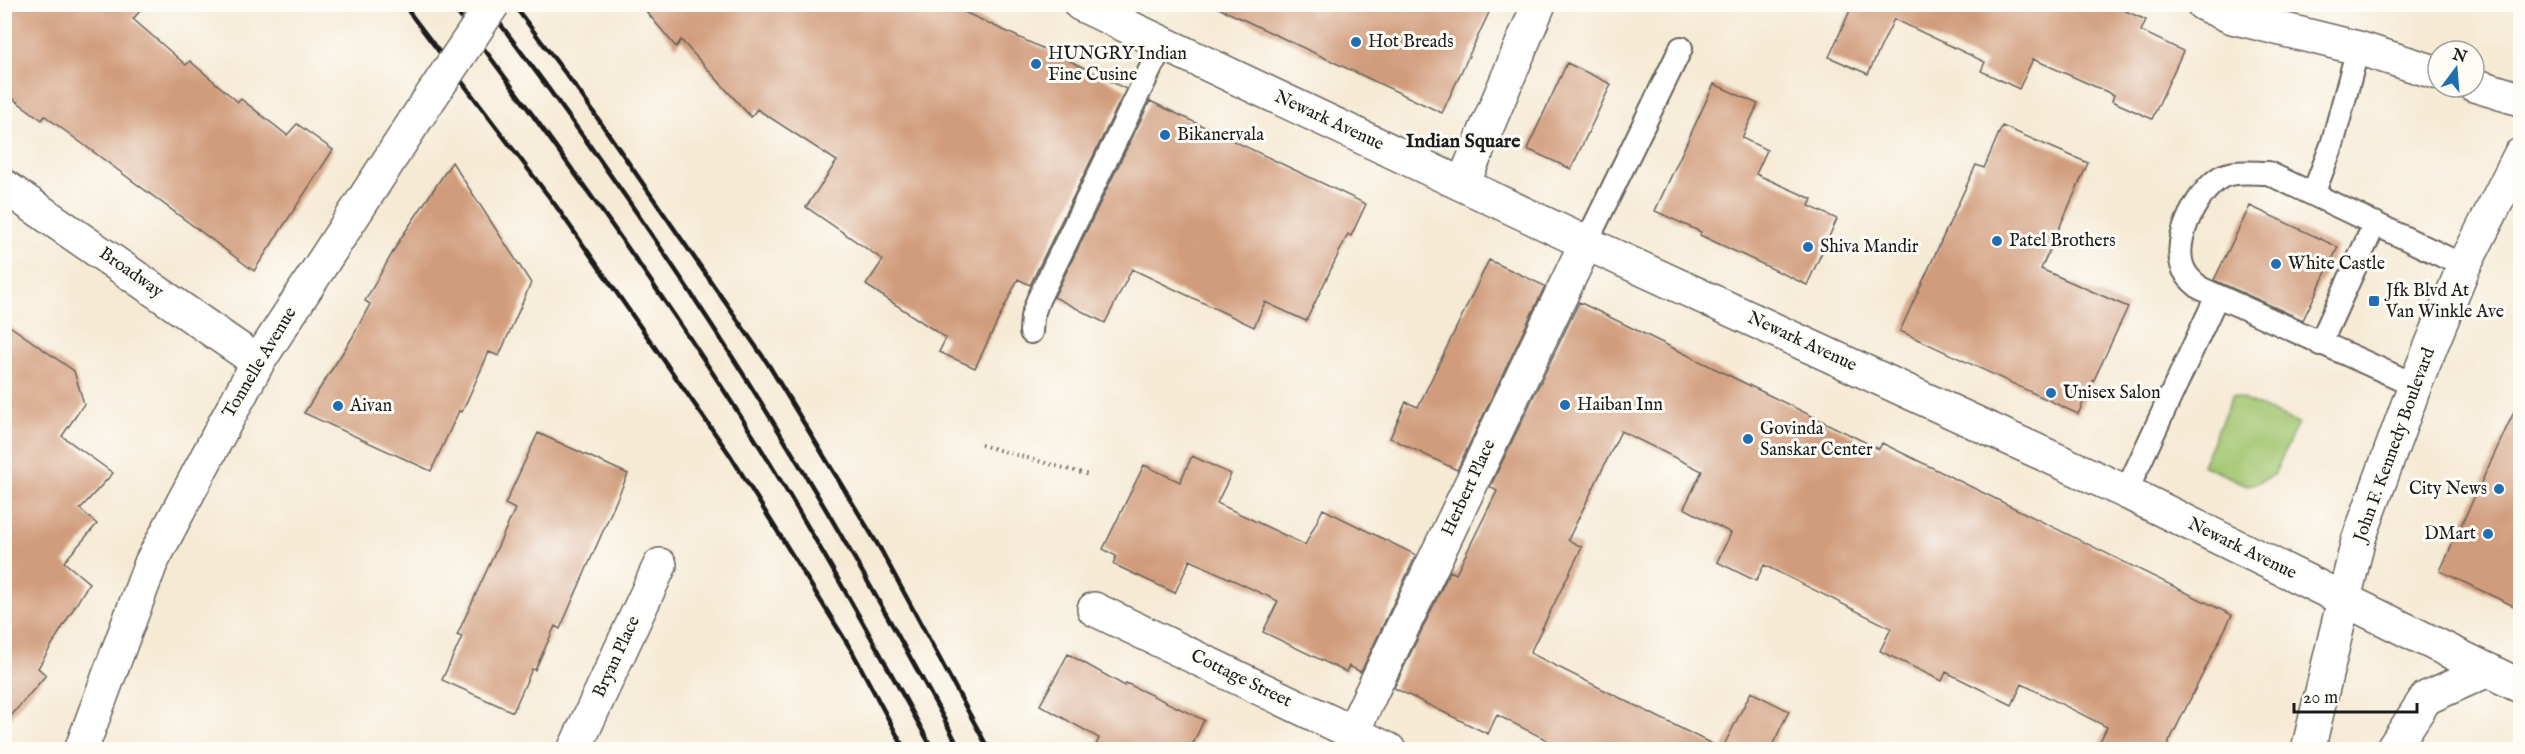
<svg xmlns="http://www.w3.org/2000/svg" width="2525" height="754" viewBox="0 0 2525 754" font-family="'IM FELL English',serif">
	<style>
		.green { fill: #a1c56e; stroke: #5e7045; stroke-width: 1.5 }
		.building { fill: #d19c7b }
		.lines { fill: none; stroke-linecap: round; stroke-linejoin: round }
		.lane-casing { stroke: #68645c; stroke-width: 26 }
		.street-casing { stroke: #68645c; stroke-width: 36 }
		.secondary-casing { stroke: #68645c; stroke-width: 36 }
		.primary-casing { stroke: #68645c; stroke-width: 36 }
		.path { stroke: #68645c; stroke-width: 4; stroke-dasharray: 1.5 4.5; stroke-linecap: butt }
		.lane { stroke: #fff; stroke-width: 22 }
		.street { stroke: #fff; stroke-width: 33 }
		.secondary { stroke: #fff; stroke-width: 33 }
		.primary { stroke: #fff; stroke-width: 33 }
		.rail { stroke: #1c1c1c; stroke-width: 4.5 }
		.secondary-bridge-casing { stroke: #68645c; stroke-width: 36; stroke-linecap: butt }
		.secondary-bridge { stroke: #fff; stroke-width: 33 }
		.poi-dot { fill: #1f6fb2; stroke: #fdfcf7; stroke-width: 2 }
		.labels { text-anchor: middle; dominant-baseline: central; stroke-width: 6; stroke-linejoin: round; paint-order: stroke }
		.poi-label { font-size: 18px; fill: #1c1c1c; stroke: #fdfcf7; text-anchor: start }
		.street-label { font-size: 18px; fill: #1c1c1c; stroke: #fdfcf7 }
		.neighbourhood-label { font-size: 20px; font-weight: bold; fill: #1c1c1c; stroke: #fdfcf7 }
	</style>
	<rect width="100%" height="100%" fill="#fdfcf7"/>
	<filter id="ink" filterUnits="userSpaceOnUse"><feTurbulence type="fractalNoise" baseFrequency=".0167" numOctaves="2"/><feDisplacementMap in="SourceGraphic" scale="12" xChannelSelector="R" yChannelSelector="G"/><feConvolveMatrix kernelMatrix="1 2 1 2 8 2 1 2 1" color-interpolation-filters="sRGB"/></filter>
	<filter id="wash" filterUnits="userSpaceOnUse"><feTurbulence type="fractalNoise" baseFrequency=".008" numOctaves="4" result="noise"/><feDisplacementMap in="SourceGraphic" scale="24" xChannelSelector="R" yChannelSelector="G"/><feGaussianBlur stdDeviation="1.35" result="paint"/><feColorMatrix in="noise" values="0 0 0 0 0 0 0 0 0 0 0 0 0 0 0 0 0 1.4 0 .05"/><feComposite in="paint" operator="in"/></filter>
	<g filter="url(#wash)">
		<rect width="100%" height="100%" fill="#f5ead4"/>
		<path class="green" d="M 2233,395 L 2298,423 L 2274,475 L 2257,483 L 2247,485 L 2202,465 Z"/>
		<g id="blocks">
			<path class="building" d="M 4,4 L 146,4 L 133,19 L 186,65 L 190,61 L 238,102 L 241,99 L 287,135 L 297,124 L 333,150 L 254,271 L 45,116 L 42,120 L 4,92 Z
				M 640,4 L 947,4 L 1070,61 L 1126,89 L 1030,285 L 1018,279 L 975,368 L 939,352 L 946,338 L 866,285 L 883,260 L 806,207 L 837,161 L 757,109 L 751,117 L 681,40 L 676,47 Z
				M 1210,4 L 1493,4 L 1442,113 Z
				M 1853,4 L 2110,4 L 2146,20 L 2141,31 L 2183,51 L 2152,119 L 2112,101 L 2114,95 L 2033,59 L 2019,89 L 1981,71 L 1985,62 L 1894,19 L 1868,74 L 1829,57 Z
				M 1567,63 L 1611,84 L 1571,169 L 1527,149 Z
				M 1714,84 L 1758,104 L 1742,138 L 1767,150 L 1756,174 L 1812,199 L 1809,206 L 1837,219 L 1807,285 L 1700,235 L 1701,232 L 1655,211 Z
				M 1150,101 L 1366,204 L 1351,236 L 1348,234 L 1306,321 L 1265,302 L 1254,327 L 1132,269 L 1105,323 L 1054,297 Z
				M 2002,126 L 2088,163 L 2041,269 L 2128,307 L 2078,414 L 1900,331 L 1976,165 L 1984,168 Z
				M 452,162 L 531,283 L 499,356 L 489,352 L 462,412 L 459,411 L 431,471 L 304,413 L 352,338 L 370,304 L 365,301 L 401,238 Z
				M 2250,206 L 2338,247 L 2303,320 L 2214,280 Z
				M 1489,260 L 1545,286 L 1457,470 L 1390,438 L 1406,402 L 1418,407 Z
				M 1579,302 L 1879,449 L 1882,443 L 2232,615 L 2165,750 L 2096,750 L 2107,727 L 2022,684 L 2012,705 L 1946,672 L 1942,681 L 1880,651 L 1891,628 L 1764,565 L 1756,581 L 1717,562 L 1731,533 L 1684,508 L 1702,471 L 1621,431 L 1568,540 L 1582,547 L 1530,653 L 1722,749 L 1751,692 L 1789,711 L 1770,750 L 1567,750 L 1497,715 L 1488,734 L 1394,688 L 1450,571 L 1456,574 L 1497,491 L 1490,487 Z
				M 4,322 L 74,371 L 84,404 L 62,436 L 113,473 L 80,509 L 97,524 L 64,562 L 89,583 L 38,668 L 46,675 L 4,724 Z
				M 2520,399 L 2520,609 L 2440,571 Z
				M 538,433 L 628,474 L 560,629 L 555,626 L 535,670 L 532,669 L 513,712 L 442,680 L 462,637 L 457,635 L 515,509 L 505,504 Z
				M 1192,456 L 1231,474 L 1217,503 L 1305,545 L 1323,509 L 1416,555 L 1361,672 L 1349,666 L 1346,672 L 1263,632 L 1278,601 L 1190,560 L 1175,593 L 1113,564 L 1116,556 L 1103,549 L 1144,465 L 1180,482 Z
				M 1068,654 L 1125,686 L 1126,683 L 1204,720 L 1190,750 L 1094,750 L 1099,738 L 1040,705 Z"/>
		</g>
	</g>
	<g filter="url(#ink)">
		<use href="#blocks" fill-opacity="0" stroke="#68645c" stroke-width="1.5"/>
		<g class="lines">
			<g class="lane-casing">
				<path id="lane" d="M 2313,194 L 2332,145 L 2358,48
					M 1586,243 L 1681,48
					M 1031,332 L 1032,317 L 1038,300 L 1163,43
					M 2320,344 L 2375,223
					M 2415,385 L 2200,288 C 2196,284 2190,280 2187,275 C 2167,248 2196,192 2221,177 C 2233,170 2254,173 2268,173 L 2464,266
					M 2126,492 L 2217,296"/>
			</g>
			<g class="street-casing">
				<path id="street" d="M 2203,4 L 2232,17 L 2358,48 L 2438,73
					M 2474,85 L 2520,99
					M 1463,184 L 1539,4
					M 1094,609 L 1389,750
					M 1352,733 L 1586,243
					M 574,750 L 660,565"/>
			</g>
			<g class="secondary-casing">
				<path id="secondary" d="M 1080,4 L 1586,243 L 2126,492 L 2520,686
					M 4,186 L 258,362
					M 81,750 L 151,563 L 225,423 L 258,362 L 414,122"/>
			</g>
			<g class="primary-casing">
				<path id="primary" d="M 2308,750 L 2358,541 L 2415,385 L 2464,266 L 2520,155
					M 2392,750 L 2426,698 L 2488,670"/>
			</g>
			<path class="path" d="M 981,445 L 1089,475"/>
			<use href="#lane" class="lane"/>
			<use href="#street" class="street"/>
			<use href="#secondary" class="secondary"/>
			<use href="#primary" class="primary"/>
			<path class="rail" d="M 403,4 L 556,206 L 730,455 L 852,651 L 905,750
				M 451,4 C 556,146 661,289 755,439 C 818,540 876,645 933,750
				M 485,4 C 637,202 774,412 895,630 C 917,670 940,709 960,750
				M 513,4 L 578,90 L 768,364 L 881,550 L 989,750"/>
			<g class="secondary-bridge-casing">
				<path id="secondary-bridge" d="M 414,122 L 493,4"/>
			</g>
			<use href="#secondary-bridge" class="secondary-bridge"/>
		</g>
	</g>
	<g class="poi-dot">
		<circle cx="1356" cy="42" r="6"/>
		<circle cx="1036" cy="64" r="6"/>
		<circle cx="1165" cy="135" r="6"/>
		<circle cx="1997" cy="241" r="6"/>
		<circle cx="1808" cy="247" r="6"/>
		<circle cx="2276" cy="264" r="6"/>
		<rect x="2368" y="295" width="12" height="12" rx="3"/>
		<circle cx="2051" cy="393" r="6"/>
		<circle cx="1565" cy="405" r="6"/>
		<circle cx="338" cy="406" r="6"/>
		<circle cx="1748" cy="439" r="6"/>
		<circle cx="2499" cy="489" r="6"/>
		<circle cx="2488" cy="534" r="6"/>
	</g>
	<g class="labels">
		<g class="poi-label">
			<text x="1368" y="42">Hot Breads</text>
			<text x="1048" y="54">HUNGRY Indian<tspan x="1048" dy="21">Fine Cusine</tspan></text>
			<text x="1177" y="135">Bikanervala</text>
			<text x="2009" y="241">Patel Brothers</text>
			<text x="1820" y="247">Shiva Mandir</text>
			<text x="2288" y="264">White Castle</text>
			<text x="2386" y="291">Jfk Blvd At<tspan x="2386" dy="21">Van Winkle Ave</tspan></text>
			<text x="2063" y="393">Unisex Salon</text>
			<text x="1577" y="405">Haiban Inn</text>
			<text x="350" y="406">Aivan</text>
			<text x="1760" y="429">Govinda<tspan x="1760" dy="21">Sanskar Center</tspan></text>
			<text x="2487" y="489" text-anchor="end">City News</text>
			<text x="2476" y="534" text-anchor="end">DMart</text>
		</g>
		<g class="street-label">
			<text transform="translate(1329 121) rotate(25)">Newark Avenue</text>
			<text transform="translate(131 273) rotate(35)">Broadway</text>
			<text transform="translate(1802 342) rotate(25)">Newark Avenue</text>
			<text transform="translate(260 363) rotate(-59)">Tonnelle Avenue</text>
			<text transform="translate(2395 445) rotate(-70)">John F. Kennedy Boulevard</text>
			<text transform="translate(1469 488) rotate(-65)">Herbert Place</text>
			<text transform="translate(2242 549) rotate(26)">Newark Avenue</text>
			<text transform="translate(617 657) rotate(-65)">Bryan Place</text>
			<text transform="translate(1241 679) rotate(26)">Cottage Street</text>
		</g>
		<g class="neighbourhood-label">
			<text x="1463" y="141">Indian Square</text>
		</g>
	</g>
	<rect width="2525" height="754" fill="none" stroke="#fdfcf7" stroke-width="24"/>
	<g transform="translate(2456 69) rotate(16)"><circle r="28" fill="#fdfcf7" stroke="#a3a29f" stroke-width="1.5"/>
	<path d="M0-4.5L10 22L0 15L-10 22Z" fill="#1f6fb2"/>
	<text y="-9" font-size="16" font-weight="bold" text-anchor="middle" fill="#1c1c1c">N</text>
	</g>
	<path d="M2294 703v9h123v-9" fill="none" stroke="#1c1c1c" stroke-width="3"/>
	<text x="2303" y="703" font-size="18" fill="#1c1c1c" stroke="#fdfcf7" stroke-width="4.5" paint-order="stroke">20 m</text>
</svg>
